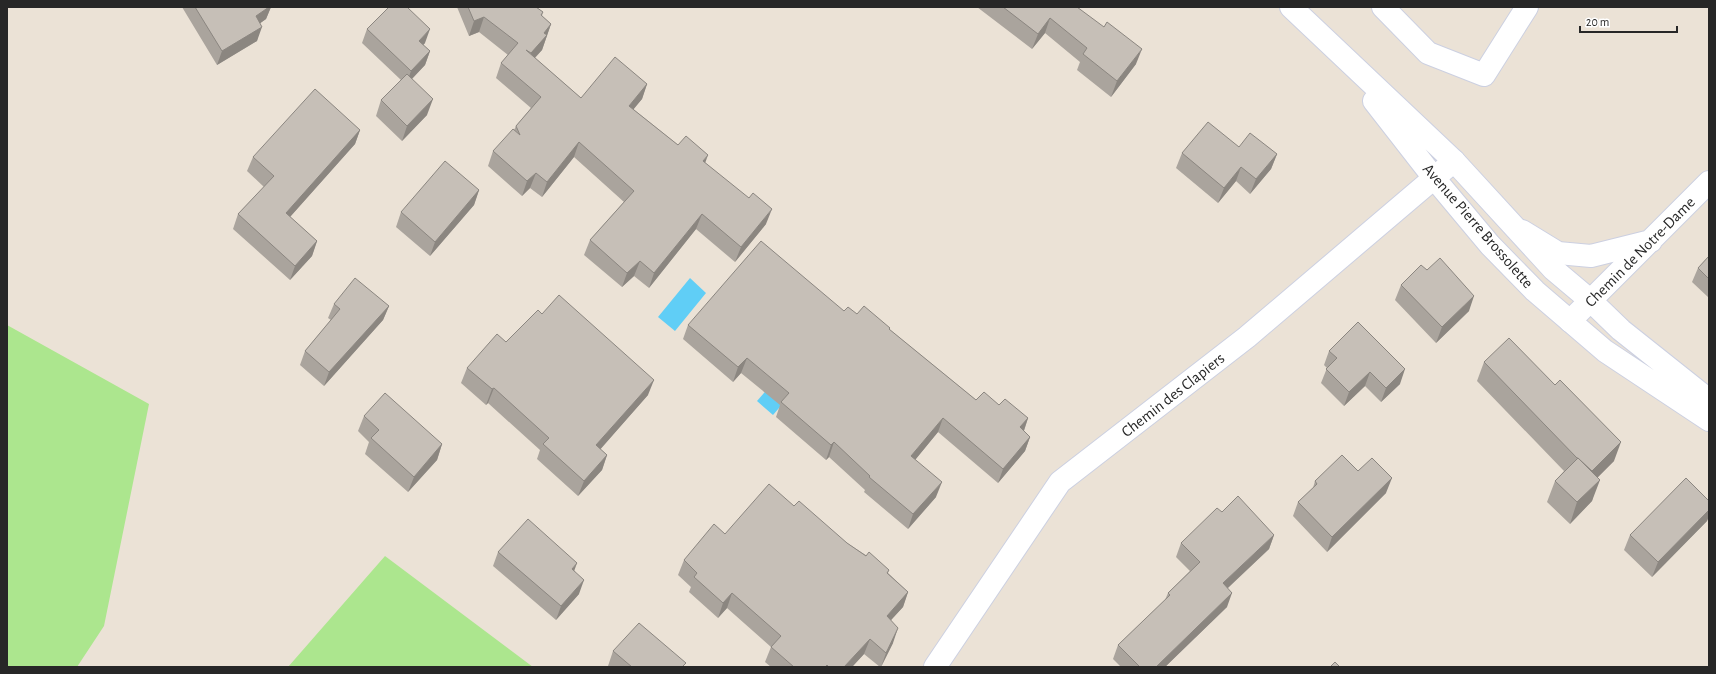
<svg xmlns="http://www.w3.org/2000/svg" width="1716" height="674" viewBox="0 0 1716 674" font-family="'Alegreya Sans',sans-serif">
	<style>
		.green { fill: #ace68e }
		.water { fill: #60cef6 }
		.lines { fill: none; stroke-linecap: round; stroke-linejoin: round }
		.minor-casing { stroke: #ccd0e1; stroke-width: 24 }
		.tertiary-casing { stroke: #ccd0e1; stroke-width: 24 }
		.minor { stroke: #fff; stroke-width: 22 }
		.tertiary { stroke: #fff; stroke-width: 22 }
		.wall { fill: #aaa49d }
		.shaded-wall { fill: #8b8680 }
		.building { fill: #c6bfb7; stroke: #8b8680 }
		.labels { text-anchor: middle; dominant-baseline: central; stroke-width: 4; stroke-linejoin: round; paint-order: stroke }
		.street-label { font-size: 16px; fill: #272727; stroke: #fff }
	</style>
	<rect width="100%" height="100%" fill="#ebe2d6"/>
	<path class="green" d="M 7,325 L 149,404 L 104,626 L 77,667 L 7,667 Z
		M 385,556 L 533,667 L 288,667 Z"/>
	<path class="water" d="M 690,278 L 706,293 L 675,331 L 658,317 Z
		M 783,371 L 798,386 L 773,415 L 757,401 Z"/>
	<g class="lines">
		<g class="minor-casing">
			<path id="minor" d="M 1383,7 L 1428,53 L 1484,75 L 1527,7
				M 1522,231 L 1558,253 L 1591,256 L 1651,241
				M 1570,321 L 1709,182
				M 935,667 L 1060,482 L 1247,337 L 1454,161"/>
		</g>
		<g class="tertiary-casing">
			<path id="tertiary" d="M 1291,7 L 1454,161 L 1553,269 L 1591,301 L 1621,330 L 1709,400
				M 1374,101 L 1434,178 L 1490,245 L 1535,291 L 1605,351 L 1709,420"/>
		</g>
		<use href="#minor" class="minor"/>
		<use href="#tertiary" class="tertiary"/>
	</g>
	<path class="wall" d="M 182,7 L 271,7 L 266,19 L 260,23 L 257,41 L 217,65 Z
		M 457,7 L 536,7 L 543,12 L 542,16 L 551,24 L 542,50 L 535,58 L 581,98 L 647,84 L 642,99 L 633,109 L 678,145 L 705,163 L 766,224 L 735,262 L 696,229 L 649,288 L 634,276 L 622,287 L 584,255 L 590,240 L 624,202 L 574,157 L 542,197 L 530,188 L 522,196 L 488,166 L 493,151 L 514,130 L 516,126 L 531,108 L 496,78 L 501,63 L 508,55 L 479,32 L 469,36 Z
		M 977,7 L 1077,7 L 1136,64 L 1111,97 L 1077,70 L 1080,62 L 1045,33 L 1032,49 Z
		M 367,29 L 425,43 L 423,45 L 430,51 L 425,65 L 412,79 L 427,115 L 402,141 L 376,116 L 381,100 L 401,80 L 362,43 Z
		M 360,130 L 355,144 L 290,217 L 317,241 L 312,256 L 290,280 L 233,229 L 238,214 L 264,187 L 247,171 L 253,157 Z
		M 1239,147 L 1277,154 L 1271,169 L 1250,194 L 1236,181 L 1218,203 L 1176,168 L 1182,153 Z
		M 479,190 L 474,205 L 430,256 L 396,227 L 401,212 Z
		M 1709,256 L 1709,298 L 1692,282 L 1698,268 Z
		M 1427,270 L 1469,311 L 1436,343 L 1395,300 L 1401,285 Z
		M 334,304 L 389,306 L 383,320 L 324,386 L 300,365 L 305,351 L 331,320 L 328,318 Z
		M 844,311 L 857,314 L 890,328 L 890,330 L 976,400 L 999,405 L 1028,418 L 1024,431 L 1030,437 L 1025,451 L 998,483 L 938,432 L 915,460 L 936,497 L 908,529 L 864,492 L 865,490 L 829,457 L 826,460 L 776,417 L 780,405 L 741,373 L 733,382 L 683,339 L 688,325 Z
		M 542,314 L 648,395 L 600,449 L 607,455 L 602,470 L 578,496 L 537,459 L 540,450 L 488,403 L 486,405 L 461,383 L 467,368 L 506,342 Z
		M 1329,351 L 1400,384 L 1381,402 L 1365,386 L 1344,406 L 1321,383 L 1327,368 L 1324,365 Z
		M 1484,362 L 1614,461 L 1598,477 L 1592,501 L 1570,524 L 1547,502 L 1555,481 L 1564,471 L 1477,381 Z
		M 364,416 L 442,444 L 437,460 L 408,492 L 365,454 L 369,442 L 358,431 Z
		M 1358,471 L 1386,493 L 1327,552 L 1293,516 L 1298,502 L 1313,488 L 1315,481 Z
		M 1709,501 L 1709,516 L 1707,521 L 1652,577 L 1624,550 L 1630,535 Z
		M 794,506 L 847,543 L 889,570 L 888,573 L 908,592 L 903,607 L 891,620 L 893,643 L 881,667 L 880,667 L 864,654 L 852,667 L 771,667 L 765,662 L 771,647 L 727,608 L 718,618 L 689,592 L 691,587 L 678,575 L 684,560 L 725,534 Z
		M 1222,512 L 1274,535 L 1269,549 L 1228,588 L 1227,607 L 1165,667 L 1121,667 L 1113,659 L 1118,645 L 1165,600 L 1168,593 L 1190,571 L 1176,557 L 1181,543 Z
		M 498,552 L 575,571 L 579,594 L 556,620 L 493,566 Z
		M 613,651 L 684,667 L 609,667 L 608,666 Z"/>
	<path class="shaded-wall" d="M 269,7 L 271,7 L 266,19 L 251,30 L 256,16 Z
		M 484,17 L 479,32 L 469,36 L 474,21 Z
		M 1050,18 L 1045,33 L 1032,49 L 1038,34 Z
		M 551,24 L 542,50 L 525,68 L 531,53 L 544,33 Z
		M 262,27 L 257,41 L 217,65 L 222,51 Z
		M 430,29 L 425,43 L 414,55 L 419,41 Z
		M 1142,49 L 1136,64 L 1111,97 L 1117,81 Z
		M 430,51 L 425,65 L 406,85 L 411,71 Z
		M 647,84 L 642,99 L 624,121 L 629,106 Z
		M 433,99 L 427,115 L 402,141 L 407,126 Z
		M 360,130 L 355,144 L 281,227 L 286,213 Z
		M 579,142 L 574,157 L 542,197 L 547,182 Z
		M 1277,154 L 1271,169 L 1250,194 L 1256,179 Z
		M 708,155 L 703,169 L 703,161 Z
		M 1241,167 L 1236,181 L 1218,203 L 1224,188 Z
		M 536,173 L 530,188 L 522,196 L 527,181 Z
		M 479,190 L 474,205 L 430,256 L 435,242 Z
		M 772,209 L 766,224 L 735,262 L 741,247 Z
		M 702,214 L 696,229 L 649,288 L 654,273 Z
		M 317,241 L 312,256 L 290,280 L 295,266 Z
		M 640,261 L 634,276 L 622,287 L 627,273 Z
		M 1474,296 L 1469,311 L 1436,343 L 1442,327 Z
		M 389,306 L 383,320 L 324,386 L 329,372 Z
		M 747,358 L 741,373 L 733,382 L 738,367 Z
		M 1405,369 L 1400,384 L 1381,402 L 1386,388 Z
		M 1370,372 L 1365,386 L 1344,406 L 1349,392 Z
		M 654,380 L 648,395 L 591,460 L 596,445 Z
		M 494,388 L 488,403 L 486,405 L 492,389 Z
		M 943,418 L 938,432 L 906,471 L 911,456 Z
		M 1028,418 L 1023,433 L 1020,427 Z
		M 1030,437 L 1025,451 L 998,483 L 1003,469 Z
		M 834,442 L 829,457 L 826,460 L 831,445 Z
		M 1621,442 L 1614,461 L 1584,491 L 1591,472 Z
		M 442,444 L 437,460 L 408,492 L 414,477 Z
		M 607,455 L 602,470 L 578,496 L 584,481 Z
		M 1392,478 L 1386,493 L 1327,552 L 1332,537 Z
		M 1600,480 L 1592,501 L 1570,524 L 1577,502 Z
		M 942,482 L 936,497 L 908,529 L 913,514 Z
		M 1709,510 L 1709,516 L 1707,521 L 1652,577 L 1658,562 Z
		M 1274,535 L 1269,549 L 1218,597 L 1223,583 Z
		M 577,563 L 572,577 L 572,569 Z
		M 584,580 L 579,594 L 556,620 L 561,606 Z
		M 908,592 L 903,607 L 881,631 L 887,616 Z
		M 732,593 L 727,608 L 718,618 L 723,603 Z
		M 1232,593 L 1227,607 L 1165,667 L 1156,667 Z
		M 898,628 L 893,643 L 881,667 L 886,653 Z
		M 870,639 L 864,654 L 852,667 L 844,667 Z"/>
	<path class="building" d="M 195,7 L 269,7 L 256,16 L 262,27 L 222,51 Z
		M 389,7 L 407,7 L 430,29 L 419,41 L 430,51 L 411,71 L 367,29 Z
		M 468,7 L 536,7 L 543,12 L 541,15 L 551,24 L 544,33 L 547,35 L 531,53 L 526,50 L 581,98 L 615,57 L 647,84 L 629,106 L 678,145 L 686,136 L 708,155 L 703,161 L 749,198 L 753,193 L 772,209 L 741,247 L 702,214 L 654,273 L 640,261 L 627,273 L 590,240 L 634,191 L 579,142 L 547,182 L 536,173 L 527,181 L 493,151 L 513,129 L 520,135 L 516,126 L 541,97 L 501,63 L 518,43 L 484,17 L 474,21 Z
		M 1003,7 L 1077,7 L 1104,27 L 1107,22 L 1142,49 L 1117,81 L 1083,54 L 1087,48 L 1050,18 L 1038,34 Z
		M 407,74 L 433,99 L 407,126 L 381,100 Z
		M 315,89 L 360,130 L 286,213 L 317,241 L 295,266 L 238,214 L 274,176 L 253,157 Z
		M 1208,122 L 1239,147 L 1250,133 L 1277,154 L 1256,179 L 1241,167 L 1224,188 L 1182,153 Z
		M 445,161 L 479,190 L 435,242 L 401,212 Z
		M 761,241 L 844,311 L 848,307 L 857,314 L 864,306 L 890,328 L 889,329 L 976,400 L 984,392 L 999,405 L 1005,399 L 1028,418 L 1020,427 L 1030,437 L 1003,469 L 943,418 L 911,456 L 942,482 L 913,514 L 869,477 L 870,476 L 834,442 L 831,445 L 781,402 L 789,393 L 747,358 L 738,367 L 688,325 Z
		M 1709,256 L 1709,279 L 1698,268 Z
		M 1440,258 L 1474,296 L 1442,327 L 1401,285 L 1421,265 L 1427,270 Z
		M 355,278 L 389,306 L 329,372 L 305,351 L 340,309 L 334,304 Z
		M 559,295 L 654,380 L 596,445 L 607,455 L 584,481 L 543,444 L 549,438 L 494,388 L 492,389 L 467,368 L 497,334 L 506,342 L 538,310 L 542,314 Z
		M 1358,322 L 1405,369 L 1386,388 L 1370,372 L 1349,392 L 1326,369 L 1337,358 L 1329,351 Z
		M 1509,338 L 1555,385 L 1560,380 L 1621,442 L 1592,471 L 1578,458 L 1577,458 L 1484,362 Z
		M 385,393 L 442,444 L 414,477 L 371,438 L 379,430 L 364,416 Z
		M 1342,455 L 1358,471 L 1372,458 L 1392,478 L 1332,537 L 1298,502 L 1317,484 L 1315,481 Z
		M 1578,458 L 1600,480 L 1577,502 L 1555,481 Z
		M 1686,478 L 1709,501 L 1709,510 L 1658,562 L 1630,535 Z
		M 769,484 L 794,506 L 799,501 L 847,543 L 866,556 L 869,552 L 889,570 L 887,573 L 908,592 L 887,616 L 898,628 L 886,653 L 870,639 L 844,667 L 829,667 L 827,665 L 825,667 L 794,667 L 771,647 L 781,636 L 732,593 L 723,603 L 694,577 L 697,573 L 684,560 L 714,524 L 725,534 Z
		M 1238,496 L 1274,535 L 1223,583 L 1232,593 L 1156,667 L 1140,667 L 1118,645 L 1170,595 L 1168,593 L 1200,562 L 1181,543 L 1217,508 L 1222,512 Z
		M 528,519 L 577,563 L 572,569 L 584,580 L 561,606 L 498,552 Z
		M 639,623 L 686,663 L 682,667 L 632,667 L 613,651 Z
		M 1335,662 L 1340,667 L 1330,667 Z"/>
	<g class="labels">
		<g class="street-label">
			<text transform="translate(1478 226) rotate(49)">Avenue Pierre Brossolette</text>
			<text transform="translate(1640 252) rotate(-45)">Chemin de Notre-Dame</text>
			<text transform="translate(1173 395) rotate(-38)">Chemin des Clapiers</text>
		</g>
	</g>
	<rect width="1716" height="674" fill="none" stroke="#272727" stroke-width="16"/>
	<path d="M1580 26v6h97v-6" fill="none" stroke="#272727" stroke-width="2"/>
	<text x="1586" y="26" font-size="12" fill="#272727" stroke="#ffffff" stroke-width="3" paint-order="stroke">20 m</text>
</svg>
